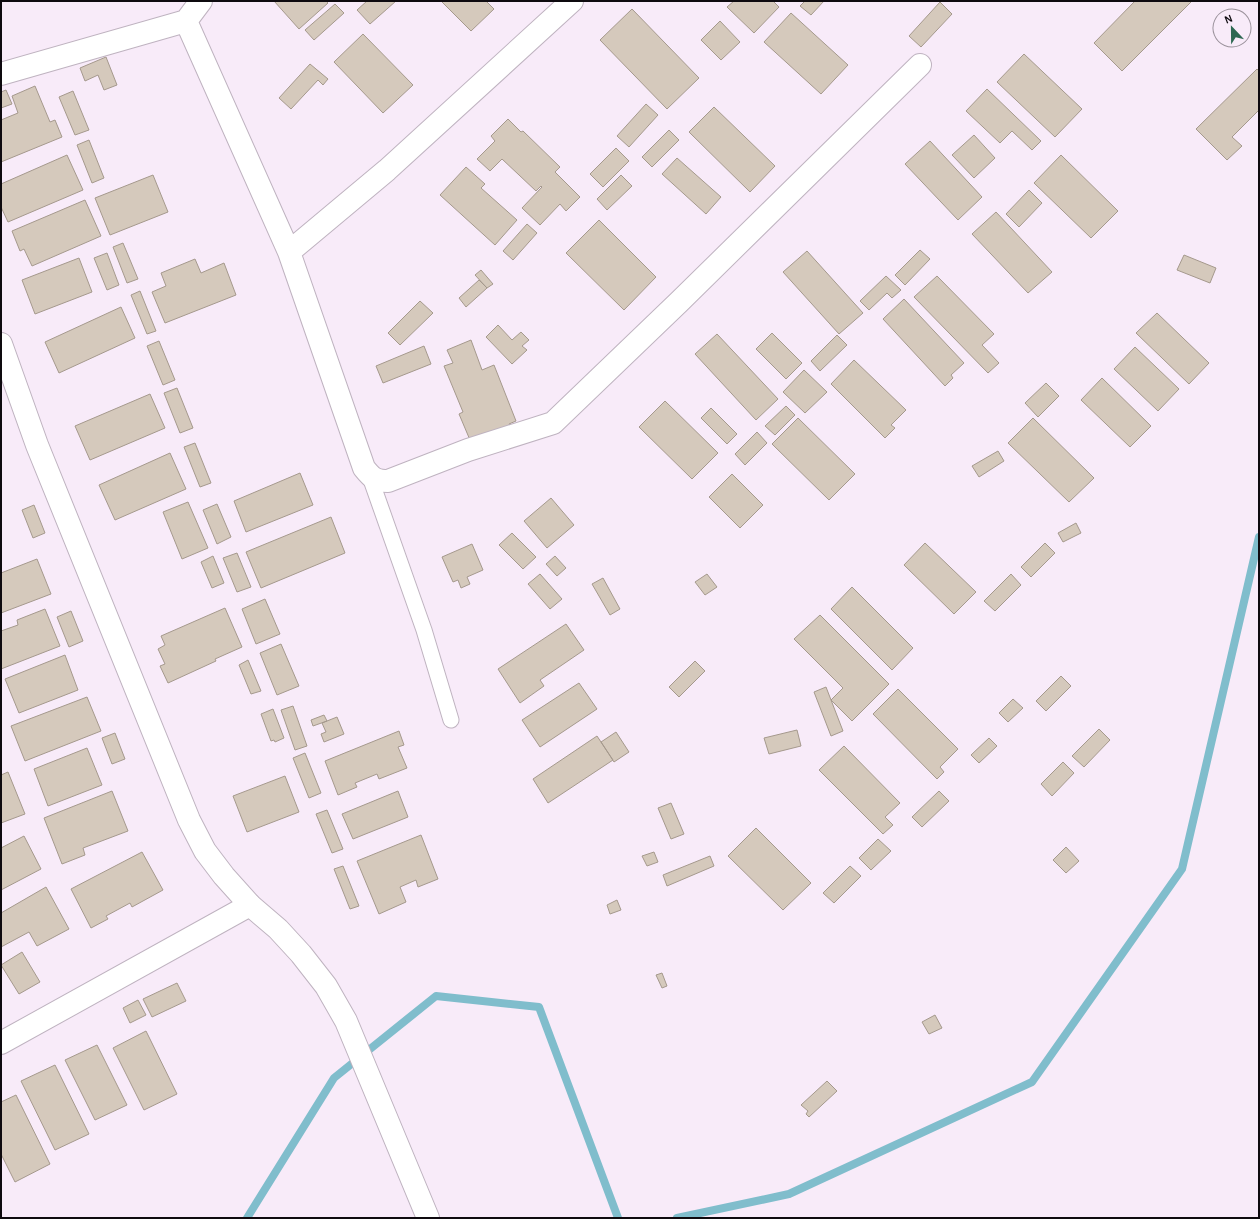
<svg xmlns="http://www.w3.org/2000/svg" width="1260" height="1219" viewBox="0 0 1260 1219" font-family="'Alegreya Sans',sans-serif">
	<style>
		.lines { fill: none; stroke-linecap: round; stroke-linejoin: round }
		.stream { stroke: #80bdcc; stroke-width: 8 }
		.building { fill: #d5c9bc; stroke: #a5998d }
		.service-casing { stroke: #bfb3c0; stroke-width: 17 }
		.minor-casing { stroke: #bfb3c0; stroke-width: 24 }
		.tertiary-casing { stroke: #bfb3c0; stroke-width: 24 }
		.service { stroke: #fff; stroke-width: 15 }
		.minor { stroke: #fff; stroke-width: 22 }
		.tertiary { stroke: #fff; stroke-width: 22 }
	</style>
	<rect width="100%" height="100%" fill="#f8ebf9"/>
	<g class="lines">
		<path class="stream" d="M 247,1218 L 334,1078 L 436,996 L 539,1007 L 618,1218
			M 677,1218 L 789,1194 L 1032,1082 L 1182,869 L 1259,537"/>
	</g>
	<path class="building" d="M 274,1 L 326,1 L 328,3 L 299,29 Z
		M 367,1 L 396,1 L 370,24 L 357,10 Z
		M 441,1 L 486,1 L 494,9 L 471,31 Z
		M 734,1 L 773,1 L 779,7 L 754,33 L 727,7 Z
		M 805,1 L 824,1 L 811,15 L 800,6 Z
		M 1135,1 L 1192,1 L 1122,71 L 1094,43 Z
		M 940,2 L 952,14 L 921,47 L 909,36 Z
		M 335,4 L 344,13 L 314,40 L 305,30 Z
		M 632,9 L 699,78 L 667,109 L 600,40 Z
		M 791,13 L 848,65 L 821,94 L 764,42 Z
		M 720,21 L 740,42 L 721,60 L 701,40 Z
		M 363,34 L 413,85 L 383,113 L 334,62 Z
		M 1024,54 L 1082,109 L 1055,137 L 997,82 Z
		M 106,57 L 117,85 L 104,90 L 98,75 L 85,81 L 80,68 Z
		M 310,64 L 328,79 L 323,85 L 318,80 L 291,109 L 279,98 Z
		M 1257,69 L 1259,71 L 1259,110 L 1232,137 L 1242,146 L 1227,160 L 1196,129 Z
		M 35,86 L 50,122 L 55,120 L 62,137 L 1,162 L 1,120 L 18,113 L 12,96 Z
		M 987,89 L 1041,141 L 1032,150 L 1012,131 L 1000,143 L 966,111 Z
		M 6,90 L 12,104 L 1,108 L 1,92 Z
		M 73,91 L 89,130 L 75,135 L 59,97 Z
		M 646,104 L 658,115 L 629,147 L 617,136 Z
		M 714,107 L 775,166 L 750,192 L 689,132 Z
		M 508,119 L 521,132 L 523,131 L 560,167 L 555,172 L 580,197 L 566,211 L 560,204 L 540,225 L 522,208 L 542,187 L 541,186 L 536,191 L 502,159 L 490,171 L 477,159 L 495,141 L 491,136 Z
		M 669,130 L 679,140 L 652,167 L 642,157 Z
		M 974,135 L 995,158 L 974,178 L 952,155 Z
		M 89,140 L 104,178 L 92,183 L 77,145 Z
		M 930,141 L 982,197 L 958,220 L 905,164 Z
		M 616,148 L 629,161 L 603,187 L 590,174 Z
		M 67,155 L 83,190 L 8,222 L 1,207 L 1,184 Z
		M 1061,155 L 1118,211 L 1091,238 L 1034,183 Z
		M 677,158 L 721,197 L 706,214 L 662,174 Z
		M 466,167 L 485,184 L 481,188 L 517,220 L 495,245 L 440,195 Z
		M 153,175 L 168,212 L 110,235 L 95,198 Z
		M 621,175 L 632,186 L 607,210 L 597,199 Z
		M 1029,190 L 1042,203 L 1019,227 L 1006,214 Z
		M 85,200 L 101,236 L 32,266 L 24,249 L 20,251 L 12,231 Z
		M 996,212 L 1052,272 L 1028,293 L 972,234 Z
		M 599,220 L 656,277 L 624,310 L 566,253 Z
		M 527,224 L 537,233 L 513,260 L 503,251 Z
		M 123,243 L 138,279 L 127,283 L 113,247 Z
		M 920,250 L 930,259 L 905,285 L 895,275 Z
		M 807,251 L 863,313 L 839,334 L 783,272 Z
		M 107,253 L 119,285 L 107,290 L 94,258 Z
		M 1184,255 L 1216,268 L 1210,283 L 1177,270 Z
		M 79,258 L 92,292 L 35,314 L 22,280 Z
		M 195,259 L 201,273 L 224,263 L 236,295 L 165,323 L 152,292 L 166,286 L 161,273 Z
		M 481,270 L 493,284 L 487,288 L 475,275 Z
		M 886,276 L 901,290 L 892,298 L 887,293 L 869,310 L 860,301 Z
		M 937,276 L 994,334 L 982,345 L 999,363 L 988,373 L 914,297 Z
		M 479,280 L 487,288 L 466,307 L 459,298 Z
		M 140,291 L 156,331 L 147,334 L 131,295 Z
		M 904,299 L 964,363 L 951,375 L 953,378 L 945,386 L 883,319 Z
		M 420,301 L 433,313 L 400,345 L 388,333 Z
		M 121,307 L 135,338 L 59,373 L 45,342 Z
		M 1157,313 L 1209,363 L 1189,384 L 1136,333 Z
		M 498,325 L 512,340 L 521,332 L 529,340 L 522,346 L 527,350 L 512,364 L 486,337 Z
		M 772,333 L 802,363 L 786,379 L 756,349 Z
		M 717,334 L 778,399 L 756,420 L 695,354 Z
		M 837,335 L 847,345 L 820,371 L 811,361 Z
		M 471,340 L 482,370 L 494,365 L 516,421 L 509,424 L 511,429 L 470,440 L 459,414 L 463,412 L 444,366 L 453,363 L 447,350 Z
		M 159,341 L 175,380 L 163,385 L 147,346 Z
		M 424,346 L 431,364 L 383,383 L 376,366 Z
		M 1135,347 L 1179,389 L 1158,411 L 1114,369 Z
		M 854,360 L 906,410 L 891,425 L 895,428 L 885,438 L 831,384 Z
		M 804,370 L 827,392 L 805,413 L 783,392 Z
		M 1102,378 L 1151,426 L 1130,447 L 1081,400 Z
		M 1046,383 L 1059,396 L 1038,417 L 1025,403 Z
		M 177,388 L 193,428 L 180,433 L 164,393 Z
		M 150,394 L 165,428 L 90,460 L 75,426 Z
		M 665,401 L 718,453 L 692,479 L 639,427 Z
		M 786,406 L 795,415 L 775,435 L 765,426 Z
		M 711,408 L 737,434 L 727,444 L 701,418 Z
		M 798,418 L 855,474 L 829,500 L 772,444 Z
		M 1033,418 L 1094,478 L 1069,502 L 1008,443 Z
		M 757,432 L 767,443 L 745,465 L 735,454 Z
		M 195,443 L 211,483 L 200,487 L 184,447 Z
		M 998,451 L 1004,461 L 979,477 L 972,466 Z
		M 170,453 L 186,489 L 115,520 L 99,485 Z
		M 300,473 L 313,505 L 246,532 L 234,501 Z
		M 732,474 L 763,505 L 740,528 L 709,497 Z
		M 551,498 L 574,525 L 547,548 L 524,521 Z
		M 188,502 L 208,548 L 182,559 L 163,512 Z
		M 217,504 L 231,537 L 217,544 L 203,510 Z
		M 34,505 L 45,533 L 33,538 L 22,510 Z
		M 331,517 L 345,553 L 261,588 L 246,552 Z
		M 1076,523 L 1081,533 L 1063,542 L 1058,533 Z
		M 512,533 L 536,557 L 523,569 L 499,545 Z
		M 925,543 L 976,592 L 954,614 L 904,565 Z
		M 1045,543 L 1055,553 L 1031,577 L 1021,567 Z
		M 472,544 L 483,570 L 467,577 L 470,584 L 461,588 L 458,580 L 453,582 L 442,557 Z
		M 237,553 L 251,587 L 237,592 L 223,558 Z
		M 213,556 L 224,583 L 212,588 L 201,562 Z
		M 555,556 L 566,568 L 557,576 L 546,564 Z
		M 37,559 L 51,594 L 1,613 L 1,573 Z
		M 540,574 L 562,599 L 550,609 L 528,584 Z
		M 707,574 L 717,587 L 705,595 L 695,582 Z
		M 1011,574 L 1021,585 L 995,611 L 984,601 Z
		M 603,578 L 620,609 L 610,615 L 592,584 Z
		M 852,587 L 913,648 L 892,670 L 831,609 Z
		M 265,599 L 280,634 L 256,644 L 242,609 Z
		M 225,608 L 242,647 L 215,659 L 216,661 L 168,683 L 160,666 L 165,664 L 158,649 L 165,645 L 161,636 Z
		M 45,609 L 60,646 L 1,669 L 1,631 L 18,625 L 17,620 Z
		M 71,611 L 83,641 L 69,647 L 57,617 Z
		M 820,615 L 889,684 L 852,721 L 831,700 L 843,688 L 794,639 Z
		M 566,624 L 584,650 L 540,680 L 544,686 L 520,703 L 498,669 Z
		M 281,644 L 299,686 L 277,695 L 260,653 Z
		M 65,655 L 78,690 L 19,713 L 5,679 Z
		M 248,660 L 261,691 L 251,694 L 239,665 Z
		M 695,661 L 705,671 L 679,697 L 669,687 Z
		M 1061,676 L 1071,686 L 1046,711 L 1036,701 Z
		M 579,683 L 597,709 L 540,747 L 522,720 Z
		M 826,687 L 843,731 L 831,736 L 814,692 Z
		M 898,689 L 958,749 L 940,767 L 944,772 L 937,779 L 873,714 Z
		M 87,697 L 101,731 L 25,761 L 11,726 Z
		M 1013,699 L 1023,708 L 1008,722 L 999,713 Z
		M 293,706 L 307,746 L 295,750 L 281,710 Z
		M 273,709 L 284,738 L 275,742 L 274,740 L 271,741 L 261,714 Z
		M 324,715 L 327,721 L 313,726 L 311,720 Z
		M 337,717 L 344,734 L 324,742 L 321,734 L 326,732 L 322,723 Z
		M 1099,729 L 1110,740 L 1084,767 L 1072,756 Z
		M 797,730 L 801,746 L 769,754 L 764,738 Z
		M 399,731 L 404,745 L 398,747 L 407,768 L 379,779 L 377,774 L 355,783 L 357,787 L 338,795 L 325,761 Z
		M 616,732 L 629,752 L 614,762 L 601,742 Z
		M 115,733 L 125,759 L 112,764 L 102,738 Z
		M 597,736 L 613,760 L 548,803 L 533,779 Z
		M 989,738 L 997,746 L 979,763 L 971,755 Z
		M 844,746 L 900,803 L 885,817 L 893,825 L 883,834 L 819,770 Z
		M 87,748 L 102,785 L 48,806 L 34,769 Z
		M 305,753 L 321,793 L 309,798 L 293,758 Z
		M 1063,762 L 1074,773 L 1052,796 L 1041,784 Z
		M 8,772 L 25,814 L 1,823 L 1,775 Z
		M 285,776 L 299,812 L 247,832 L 233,796 Z
		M 112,791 L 128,831 L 83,848 L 85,855 L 62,864 L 44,818 Z
		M 398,791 L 408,817 L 353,839 L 342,814 Z
		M 939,791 L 949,801 L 922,827 L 912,817 Z
		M 671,803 L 684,834 L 671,839 L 658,808 Z
		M 327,810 L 343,849 L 332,853 L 316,814 Z
		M 756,828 L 811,883 L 783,910 L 728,856 Z
		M 421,835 L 438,879 L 418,887 L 416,880 L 400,887 L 406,902 L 379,914 L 357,861 Z
		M 24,836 L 41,869 L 1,890 L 1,848 Z
		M 878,839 L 891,851 L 871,870 L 859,858 Z
		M 1066,847 L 1079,861 L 1066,873 L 1053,860 Z
		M 142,852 L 163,890 L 132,907 L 130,903 L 106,916 L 108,919 L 91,928 L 71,889 Z
		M 654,852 L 658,862 L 647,866 L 642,856 Z
		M 710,856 L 714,866 L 667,886 L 663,875 Z
		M 343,866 L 359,906 L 350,909 L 334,869 Z
		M 850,866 L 861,876 L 834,903 L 823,893 Z
		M 46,887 L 69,929 L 37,946 L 29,932 L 1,947 L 1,913 Z
		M 617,900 L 621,910 L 610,914 L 607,905 Z
		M 22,952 L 40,982 L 19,994 L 1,965 Z
		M 662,973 L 667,986 L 662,988 L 656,975 Z
		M 177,983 L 186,1001 L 152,1017 L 143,999 Z
		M 138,1000 L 146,1015 L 130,1023 L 123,1008 Z
		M 935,1015 L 942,1028 L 929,1034 L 922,1022 Z
		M 146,1031 L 177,1094 L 144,1110 L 113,1048 Z
		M 97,1045 L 127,1105 L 95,1120 L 65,1060 Z
		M 55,1065 L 89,1134 L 55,1150 L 21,1081 Z
		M 827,1081 L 837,1091 L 809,1117 L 806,1114 L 808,1111 L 801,1105 Z
		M 16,1095 L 50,1164 L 15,1182 L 1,1154 L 1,1102 Z"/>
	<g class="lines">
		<g class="service-casing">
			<path id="service" d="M 370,477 L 424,630 L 451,720"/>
		</g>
		<g class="minor-casing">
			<path id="minor" d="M 186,21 L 289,252 L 364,468 C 372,478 375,481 388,481 L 468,450 L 553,423 L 679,302 L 920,65
				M 1,74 L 186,21 L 201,1
				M 289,252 L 387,170 L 572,1
				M 1,1043 L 250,905"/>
		</g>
		<g class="tertiary-casing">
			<path id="tertiary" d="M 1,344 L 37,445 L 189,820 L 205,851 L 224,876 L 250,905 L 278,929 L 301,954 L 326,986 L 346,1021 L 428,1218"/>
		</g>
		<use href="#service" class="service"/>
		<use href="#minor" class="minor"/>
		<use href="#tertiary" class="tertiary"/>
	</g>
	<rect width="1260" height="1219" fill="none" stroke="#0e0a0f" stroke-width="4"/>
	<g transform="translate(1232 28) rotate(338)"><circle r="19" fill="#f8ebf9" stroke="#9a919b"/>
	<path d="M0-3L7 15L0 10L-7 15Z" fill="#2c6751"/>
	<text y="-6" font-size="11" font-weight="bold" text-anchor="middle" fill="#0e0a0f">N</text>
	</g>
</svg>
